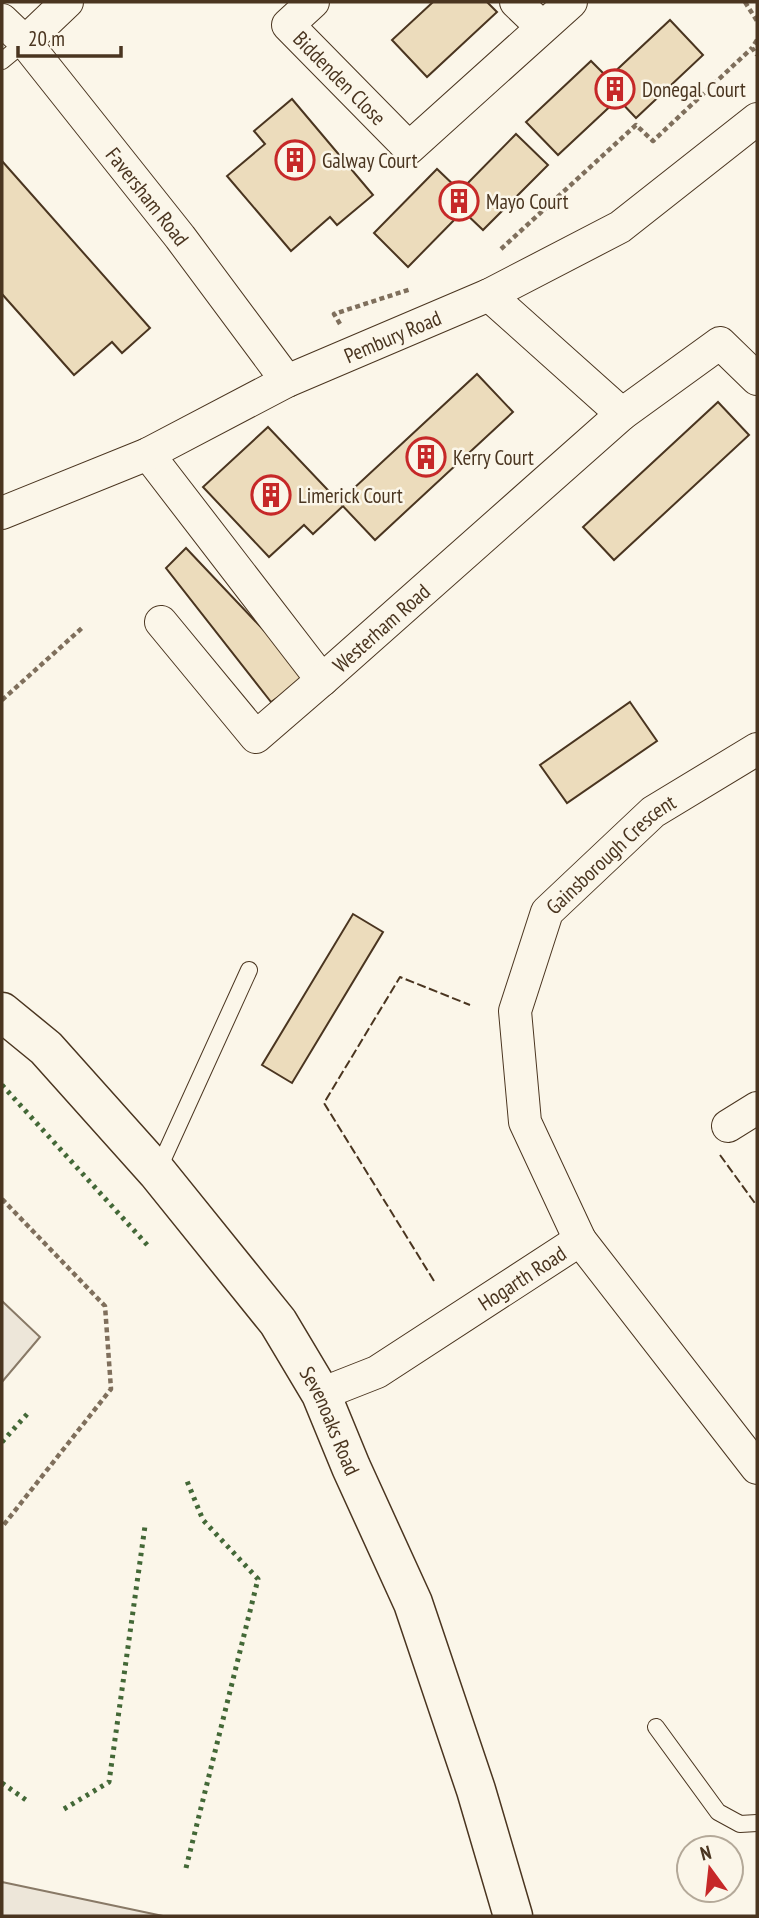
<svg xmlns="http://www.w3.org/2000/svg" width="759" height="1918" viewBox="0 0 759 1918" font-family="'PT Sans Narrow',sans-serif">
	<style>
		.green { fill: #ede6d9; stroke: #887966; stroke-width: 2 }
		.building { fill: #ecdcbc; stroke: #4a3520; stroke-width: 2 }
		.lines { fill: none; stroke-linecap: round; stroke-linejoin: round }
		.lane-casing { stroke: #4a3520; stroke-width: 18 }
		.street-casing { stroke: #4a3520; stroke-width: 34 }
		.secondary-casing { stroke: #4a3520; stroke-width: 41 }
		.path { stroke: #7f6f5c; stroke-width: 4.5; stroke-dasharray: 5 3.5; stroke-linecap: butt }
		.lane { stroke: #fbf6e9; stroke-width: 16 }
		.street { stroke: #fbf6e9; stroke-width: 32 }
		.secondary { stroke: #fbf6e9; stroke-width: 38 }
		.hedge { stroke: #436837; stroke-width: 5; stroke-dasharray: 3.5 5; stroke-linecap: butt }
		.fence { stroke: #4a3520; stroke-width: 2; stroke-dasharray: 9 3.5; stroke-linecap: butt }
		.labels { text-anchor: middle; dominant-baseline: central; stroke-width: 5; stroke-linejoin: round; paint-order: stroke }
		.street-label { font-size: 21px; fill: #4a3520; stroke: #fbf6e9 }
		.poi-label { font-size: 21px; fill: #4a3520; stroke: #fbf6e9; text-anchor: start }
	</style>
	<rect width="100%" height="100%" fill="#fbf6e9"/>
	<path class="green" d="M 2,1301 L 40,1337 L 2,1382 Z
		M 2,1882 L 163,1916 L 2,1916 Z"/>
	<path class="building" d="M 433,2 L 487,2 L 497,12 L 427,77 L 392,40 Z
		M 670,20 L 703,55 L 636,118 L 618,99 L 558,155 L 526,122 L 591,61 L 608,78 Z
		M 292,99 L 373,195 L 337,225 L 330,217 L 291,251 L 227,176 L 265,144 L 254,131 Z
		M 516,134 L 548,165 L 483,230 L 463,211 L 408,267 L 374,233 L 437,169 L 460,191 Z
		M 2,161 L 150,328 L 122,353 L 112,342 L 74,375 L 2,294 Z
		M 477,374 L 513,412 L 375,540 L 339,502 Z
		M 718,402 L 749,435 L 614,560 L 583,527 Z
		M 268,427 L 343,506 L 313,534 L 304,525 L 269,557 L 203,487 Z
		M 186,548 L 308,677 L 271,702 L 166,568 Z
		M 630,702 L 657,741 L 567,803 L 540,765 Z
		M 353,914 L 383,932 L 292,1083 L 262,1065 Z"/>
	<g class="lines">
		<g class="lane-casing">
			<path id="lane" d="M 2,61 L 25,42
				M 158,1170 L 249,970
				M 656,1727 L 718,1812 L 740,1824 L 757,1823"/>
		</g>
		<g class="street-casing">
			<g id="street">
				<path id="s1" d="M 313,2 L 288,25 L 409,148 L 571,2"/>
				<path d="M 516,2 L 542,27"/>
				<path id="s2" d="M 2,20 L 25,42 L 180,237 L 287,381"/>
				<path d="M 25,42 L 67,2"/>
				<path d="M 489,295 L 622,414"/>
				<path id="s3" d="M 148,454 L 322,680 L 622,414 L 720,343 L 757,379"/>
				<path id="s4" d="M 2,513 L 148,454 L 287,381 L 489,295 L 620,227 L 757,119"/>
				<path d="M 161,622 L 256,737 L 322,680"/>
				<path d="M 728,1126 L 757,1108"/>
				<path id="s5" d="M 580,1240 L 525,1122 L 515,1011 L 547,912 L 653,812 L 757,749"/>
				<path id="s6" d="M 321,1394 L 377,1372 L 580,1240 L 757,1468"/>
			</g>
		</g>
		<g class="secondary-casing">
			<g id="secondary">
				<path id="s7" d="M 2,1012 L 46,1048 L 157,1172 L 278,1322 L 321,1394 L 351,1467 L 413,1603 L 476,1790 L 513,1916"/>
			</g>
		</g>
		<path class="path" d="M 745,2 L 757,21
			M 757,40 L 752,48 L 757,55
			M 501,249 L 636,125 L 653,141 L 752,48
			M 340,324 L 334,314 L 411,289
			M 2,700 L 82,628
			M 2,1199 L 105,1306 L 111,1389 L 2,1527"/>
		<use href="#lane" class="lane"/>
		<use href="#street" class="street"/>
		<use href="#secondary" class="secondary"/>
		<path class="hedge" d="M 2,1085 L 150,1248
			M 2,1442 L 29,1412
			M 2,1783 L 26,1800
			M 64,1809 L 109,1782 L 145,1526
			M 186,1868 L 258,1579 L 203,1520 L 187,1481"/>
		<path class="fence" d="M 720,1155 L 757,1206
			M 434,1281 L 324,1103 L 400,977 L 470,1005"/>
	</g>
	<defs>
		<g id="building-ring" transform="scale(2.0125)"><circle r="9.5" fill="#fbf6e9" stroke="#c62828" stroke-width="1.5"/><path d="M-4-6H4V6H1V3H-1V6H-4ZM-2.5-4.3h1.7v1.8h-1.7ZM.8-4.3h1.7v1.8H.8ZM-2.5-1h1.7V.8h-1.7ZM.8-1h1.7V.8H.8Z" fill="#c62828"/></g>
	</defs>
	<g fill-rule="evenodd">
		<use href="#building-ring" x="615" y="89"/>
		<use href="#building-ring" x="295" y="160"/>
		<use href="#building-ring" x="459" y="201"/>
		<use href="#building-ring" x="426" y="457"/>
		<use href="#building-ring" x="271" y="495"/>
	</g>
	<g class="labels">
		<g class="street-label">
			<text stroke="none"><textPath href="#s1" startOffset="108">Biddenden Close</textPath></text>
			<text stroke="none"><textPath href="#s2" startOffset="229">Faversham Road</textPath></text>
			<text stroke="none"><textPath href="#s4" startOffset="429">Pembury Road</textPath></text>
			<text stroke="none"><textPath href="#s3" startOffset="364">Westerham Road</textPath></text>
			<text stroke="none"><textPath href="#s5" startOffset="432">Gainsborough Crescent</textPath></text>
			<text stroke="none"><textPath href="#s6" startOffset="233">Hogarth Road</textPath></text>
			<text stroke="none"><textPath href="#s7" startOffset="528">Sevenoaks Road</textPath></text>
		</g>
		<g class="poi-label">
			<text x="642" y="89">Donegal Court</text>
			<text x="322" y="160">Galway Court</text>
			<text x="486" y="201">Mayo Court</text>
			<text x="453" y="457">Kerry Court</text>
			<text x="298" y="495">Limerick Court</text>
		</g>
	</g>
	<rect width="759" height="1918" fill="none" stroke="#4a3520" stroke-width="7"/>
	<g transform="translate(710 1869) rotate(345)"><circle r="33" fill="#fbf6e9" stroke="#b4a999" stroke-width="2"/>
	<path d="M0-5L12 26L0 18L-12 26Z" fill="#c62828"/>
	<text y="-10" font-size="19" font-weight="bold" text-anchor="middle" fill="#4a3520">N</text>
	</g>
	<path d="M18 46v10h103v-10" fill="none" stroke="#4a3520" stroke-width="3.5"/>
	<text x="28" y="46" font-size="21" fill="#4a3520" stroke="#fbf6e9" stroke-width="5" paint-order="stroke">20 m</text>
</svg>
